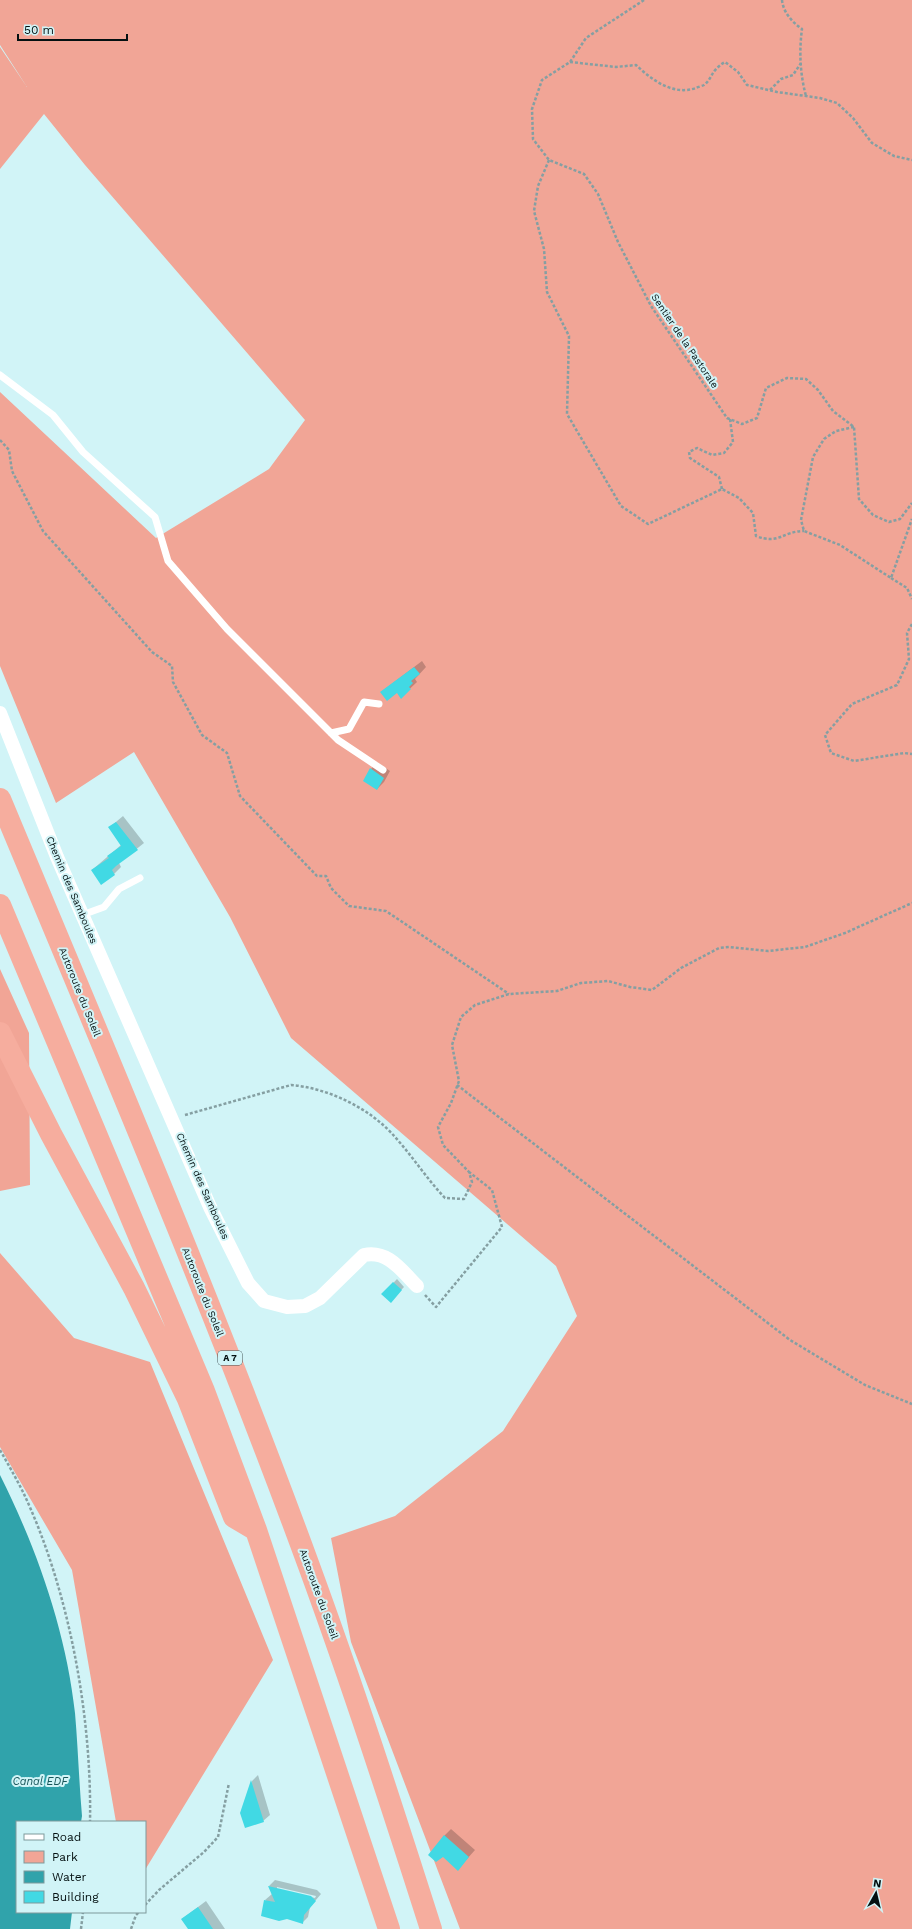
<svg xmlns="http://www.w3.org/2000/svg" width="912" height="1929" viewBox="0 0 912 1929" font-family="'Work Sans',sans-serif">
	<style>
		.green { fill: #f1a596 }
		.water { fill: #30a3ab }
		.shadow { fill: #0003; fill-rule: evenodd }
		.building { fill: #41d9e4 }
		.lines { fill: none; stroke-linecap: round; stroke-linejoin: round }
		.path { stroke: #859fa2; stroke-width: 2.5; stroke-dasharray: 3 2; stroke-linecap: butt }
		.service { stroke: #fff; stroke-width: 7 }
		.minor { stroke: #fff; stroke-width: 14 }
		.motorway { stroke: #f6ad9e; stroke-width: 22 }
		.labels { text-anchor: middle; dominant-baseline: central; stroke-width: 4; stroke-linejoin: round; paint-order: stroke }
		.shield { fill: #d1f4f7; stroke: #425456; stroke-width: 1 }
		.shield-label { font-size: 9px; font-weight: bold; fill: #041011 }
		.street-label { font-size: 10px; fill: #041011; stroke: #d1f4f7 }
		.water-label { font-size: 11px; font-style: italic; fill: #18565a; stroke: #d1f4f7 }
	</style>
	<rect width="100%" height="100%" fill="#d1f4f7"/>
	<path class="green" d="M 0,0 L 912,0 L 912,1929 L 460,1929 L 351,1642 L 331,1538 L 395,1516 L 503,1431 L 577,1316 L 556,1266 L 291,1038 L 230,917 L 134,752 L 56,803 L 0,666 L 0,392 L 156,538 L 269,469 L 305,420 L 85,165 L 44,114 L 0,169 L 0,47 L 27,87 L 0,45 Z
		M 0,969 L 29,1033 L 30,1185 L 0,1191 Z
		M 0,1253 L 74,1338 L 150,1362 L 273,1660 L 145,1870 L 145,1822 L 116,1822 L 72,1570 L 0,1447 Z"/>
	<path class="water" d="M 0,1475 C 37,1549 66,1631 75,1713 C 78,1747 79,1782 82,1816 L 81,1822 L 17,1822 L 17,1912 L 72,1912 L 70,1929 L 0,1929 Z"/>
	<path class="shadow" d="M 422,661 L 426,667 L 415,679 L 417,682 L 401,697 L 397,692 L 381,692 Z
		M 377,762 L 390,771 L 384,782 L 377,789 L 371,769 Z
		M 123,816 L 144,843 L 119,863 L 121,867 L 114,874 L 92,870 L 121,845 L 110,827 Z
		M 397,1279 L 404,1287 L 391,1301 L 383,1294 Z
		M 258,1775 L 270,1815 L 263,1821 L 242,1813 L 252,1781 Z
		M 451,1829 L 475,1850 L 458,1869 L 444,1836 Z
		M 275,1880 L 317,1890 L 321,1894 L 310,1907 L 308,1917 L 302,1923 L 265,1900 L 272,1894 L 269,1886 ZM 277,1887 L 316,1896 L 315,1898 L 277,1889 Z
		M 206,1901 L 225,1929 L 189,1929 L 182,1919 Z"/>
	<path class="building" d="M 414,667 L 420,674 L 411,681 L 413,683 L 409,687 L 411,689 L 401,699 L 397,693 L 387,701 L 380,692 Z
		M 370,768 L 384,778 L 377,790 L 363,781 Z
		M 116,822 L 138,850 L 116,866 L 112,870 L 115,875 L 101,885 L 91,870 L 109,858 L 107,856 L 121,846 L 108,827 Z
		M 393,1282 L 402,1290 L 391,1303 L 381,1294 Z
		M 251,1780 L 264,1822 L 245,1828 L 240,1813 Z
		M 444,1835 L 469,1857 L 458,1871 L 443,1857 L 436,1862 L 428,1855 Z
		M 268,1886 L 311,1896 L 316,1901 L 304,1915 L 303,1924 L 287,1919 L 279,1921 L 261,1916 L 264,1900 L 275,1902 Z
		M 198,1907 L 213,1929 L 188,1929 L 181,1919 Z"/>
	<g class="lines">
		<path class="path" d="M 644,0 L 586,38 L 570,62 L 542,80 L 532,109 L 533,139 L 549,160 L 584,174 L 598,194 L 618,242 L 651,306 L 727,418 L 742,424 L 757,418 L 766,388 L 787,378 L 806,379 L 818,390 L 833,411 L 854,427 L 859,499 L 873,515 L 889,522 L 900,519 L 912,503
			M 782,0 C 783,12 792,22 802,29 C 799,51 800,74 806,96
			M 570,62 L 616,67 L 636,65 C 652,80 673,96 696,88 C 698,87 702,86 704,85 C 713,78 710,71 725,62 L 738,72 L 747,85 L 777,92 L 820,98 L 837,103 L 853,118 L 872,143 L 894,156 L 912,160
			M 770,90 L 781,79 L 793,75 L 801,63
			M 549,160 L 538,186 L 534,211 L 544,249 L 547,292 L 569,336 L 567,414 L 621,506 L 648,524 L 722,489 L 739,498 L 753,513 L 756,536 C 779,545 783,531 804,531
			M 854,427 L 836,431 L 824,439 L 813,457 L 801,520 L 804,531 L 840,545 L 891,578 L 912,519
			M 0,440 L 9,450 L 12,471 L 43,531 L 152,652 L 172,666 L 173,682 L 202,735 L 227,753 L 240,796 L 317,876 L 326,876 L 331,888 L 349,906 L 386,911 L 509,994
			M 722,489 L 719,477 L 690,458 L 689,452 L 697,448 L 712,455 L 724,453 L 733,442 L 730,419
			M 891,578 L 907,588 L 912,599
			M 912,624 L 907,633 L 909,659 L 897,685 L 852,704 L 825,735 L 831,753 L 854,761 L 904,753 L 912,754
			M 457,1085 L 790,1340 L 865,1385 L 912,1404
			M 185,1115 L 291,1085 C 328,1088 370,1108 395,1137 C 413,1157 427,1179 445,1198 L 464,1199 L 472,1182 L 469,1172 L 443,1145 L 438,1127 L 451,1103 L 459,1081 L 452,1045 L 461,1017 L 475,1005 L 509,994 L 557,991 L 581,983 L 608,981 L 630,987 L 652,990 L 681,968 L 719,948 L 729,947 L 768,951 L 805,947 L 845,933 L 912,903
			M 425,1295 L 436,1307 L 502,1227 L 492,1190 L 469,1172
			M 0,1450 C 8,1464 16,1478 23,1492 C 69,1589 92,1716 90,1822
			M 145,1905 L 159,1890 L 204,1852 L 218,1837 L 229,1783
			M 81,1929 L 83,1912
			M 131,1929 L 136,1915 L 139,1912"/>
		<path class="service" d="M 0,375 L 53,415 L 83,452 L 155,517 L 168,561 L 227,629 L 338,740 L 383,770
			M 331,733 L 349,729 L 364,702 L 379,704
			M 82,915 L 104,907 L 119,889 L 140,878"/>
		<path class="minor" d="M 0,713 L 57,857 L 210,1207 L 248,1283 L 264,1301 L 287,1307 L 305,1306 L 320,1298 L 364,1255 C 388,1250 401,1270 417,1286"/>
		<path class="motorway" d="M 0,799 C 106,1053 214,1307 309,1566 C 353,1686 392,1807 431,1929
			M 0,905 L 204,1391 L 256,1530 L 389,1929
			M 0,1033 L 51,1134 L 134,1288 L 188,1399 L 234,1517 L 256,1530"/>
	</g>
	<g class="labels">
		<rect class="shield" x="218" y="1351" width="24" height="14" rx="3"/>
		<g class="shield-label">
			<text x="230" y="1358">A 7</text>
		</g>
		<g class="street-label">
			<text transform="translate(685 341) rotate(56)">Sentier de la Pastorale</text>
			<text transform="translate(72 890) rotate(67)">Chemin des Samboules</text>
			<text transform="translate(80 992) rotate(68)">Autoroute du Soleil</text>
			<text transform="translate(203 1186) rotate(66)">Chemin des Samboules</text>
			<text transform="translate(203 1292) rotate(68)">Autoroute du Soleil</text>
			<text transform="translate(319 1594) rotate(70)">Autoroute du Soleil</text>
		</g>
		<g class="water-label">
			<text x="40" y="1781">Canal EDF</text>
		</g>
	</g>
	<rect x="16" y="1821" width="130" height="92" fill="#d1f4f7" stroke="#7f999b"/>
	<rect x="24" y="1834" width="20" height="6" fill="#ffffff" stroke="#7f999b"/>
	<text x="52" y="1841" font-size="12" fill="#041011">Road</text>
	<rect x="24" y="1851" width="20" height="12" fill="#f1a596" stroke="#7f999b"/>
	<text x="52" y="1861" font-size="12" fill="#041011">Park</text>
	<rect x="24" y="1871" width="20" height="12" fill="#30a3ab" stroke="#7f999b"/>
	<text x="52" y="1881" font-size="12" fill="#041011">Water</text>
	<rect x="24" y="1891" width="20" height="12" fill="#41d9e4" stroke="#7f999b"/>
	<text x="52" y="1901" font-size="12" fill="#041011">Building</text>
	<g transform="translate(876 1893) rotate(8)" stroke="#d1f4f7" stroke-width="3" paint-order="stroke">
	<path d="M0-3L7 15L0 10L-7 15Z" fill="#041011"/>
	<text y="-6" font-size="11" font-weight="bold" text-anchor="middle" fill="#041011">N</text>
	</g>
	<path d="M18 34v6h109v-6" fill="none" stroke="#041011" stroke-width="2"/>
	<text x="24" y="34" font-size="12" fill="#041011" stroke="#d1f4f7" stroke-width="3" paint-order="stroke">50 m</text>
</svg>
